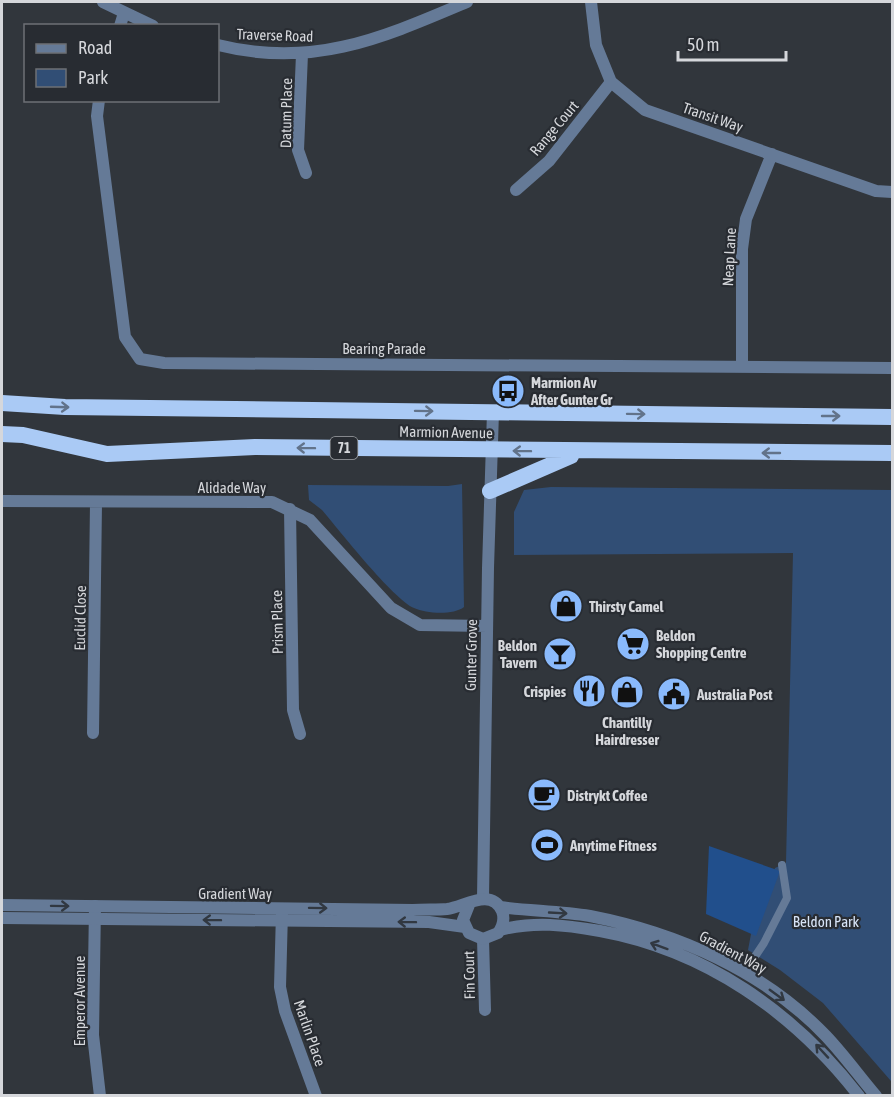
<svg xmlns="http://www.w3.org/2000/svg" width="894" height="1097" viewBox="0 0 894 1097" font-family="'Asap Condensed',sans-serif">
	<style>
		.green { fill: #314e75 }
		.water { fill: #214f8c }
		.lines { fill: none; stroke-linecap: round; stroke-linejoin: round }
		.service { stroke: #657a97; stroke-width: 8 }
		.minor { stroke: #657a97; stroke-width: 12 }
		.tertiary { stroke: #657a97; stroke-width: 12 }
		.trunk { stroke: #aacaf5; stroke-width: 16 }
		.oneway { stroke: #62738a }
		.oneway2 { stroke: #313841 }
		.labels { text-anchor: middle; dominant-baseline: central; stroke-width: 4.5; stroke-linejoin: round; paint-order: stroke }
		.shield { fill: #282c32; stroke: #a1a4a8; stroke-width: 1.5 }
		.shield-label { font-size: 14px; font-weight: bold; fill: #d5d7db }
		.street-label { font-size: 15px; fill: #d5d7db; stroke: #282c32 }
		.poi-label { font-size: 15px; font-weight: bold; fill: #d5d7db; stroke: #282c32; text-anchor: start }
		.park-label { font-size: 15px; fill: #d8e5f8; stroke: #282c32 }
	</style>
	<rect width="100%" height="100%" fill="#31363c"/>
	<path class="green" d="M 462,484 L 464,607 C 454,615 427,614 414,608 C 393,599 339,530 322,510 L 309,500 L 308,485 L 448,486 Z
		M 551,487 L 892,490 L 891,1081 L 823,1003 L 780,970 L 748,950 L 754,918 L 775,868 L 786,863 L 793,553 L 514,555 L 514,512 L 524,490 Z"/>
	<path class="water" d="M 709,846 L 780,871 L 756,936 L 706,914 Z"/>
	<g class="lines">
		<path class="service" d="M 744,973 L 764,943 L 787,898 L 782,865"/>
		<path class="minor" d="M 103,2 L 153,26
			M 591,2 L 596,45 L 611,82 L 645,110 L 876,191 L 892,192
			M 120,26 L 124,13
			M 218,45 C 313,69 382,38 467,2
			M 302,54 L 298,150 L 306,173
			M 99,100 L 97,116 L 125,337 L 140,359 L 164,363 L 892,368
			M 516,190 L 549,161 L 611,82
			M 742,365 L 742,249 L 746,219 L 772,154
			M 2,501 L 272,502 L 310,520 L 391,608 L 420,625 L 487,626
			M 290,509 L 293,710 L 300,734
			M 93,733 L 96,503
			M 483,899 L 488,568 L 493,412
			M 95,906 L 93,1035 L 100,1096
			M 282,912 L 280,987 L 285,1011 L 316,1096
			M 483,939 L 485,1010"/>
		<path class="tertiary" d="M 2,905 L 413,910 C 424,909 436,910 447,909 C 464,907 491,887 502,911 C 505,919 503,926 498,933 L 483,939 L 469,933 L 463,920 L 469,905
			M 500,907 C 530,911 560,911 590,916 C 677,933 764,971 826,1036 C 844,1055 859,1076 876,1096
			M 2,918 L 429,922 L 465,927
			M 500,930 C 535,921 565,925 600,931 C 705,950 794,1012 859,1096"/>
		<path class="trunk" d="M 2,403 L 65,407 L 892,417
			M 2,434 L 23,435 L 107,454 L 255,447 L 892,453
			M 490,491 L 571,456"/>
	</g>
	<defs><path id="oneway-shaft" d="M-6 0H5M1.5-3L5.5 0L1.5 3" fill="none" stroke-width="1.6" stroke-linecap="round" stroke-linejoin="round" transform="scale(1.5)"/></defs>
	<g class="oneway">
		<use href="#oneway-shaft" transform="translate(60 407) rotate(2)"/>
		<use href="#oneway-shaft" transform="translate(424 411) rotate(1)"/>
		<use href="#oneway-shaft" transform="translate(636 414) rotate(1)"/>
		<use href="#oneway-shaft" transform="translate(831 416)"/>
		<use href="#oneway-shaft" transform="translate(306 448) rotate(-179)"/>
		<use href="#oneway-shaft" transform="translate(522 451) rotate(-179)"/>
		<use href="#oneway-shaft" transform="translate(771 453) rotate(-180)"/>
	</g>
	<g class="oneway2">
		<use href="#oneway-shaft" transform="translate(60 906) rotate(1)"/>
		<use href="#oneway-shaft" transform="translate(318 908) rotate(1)"/>
		<use href="#oneway-shaft" transform="translate(558 913) rotate(3)"/>
		<use href="#oneway-shaft" transform="translate(212 920) rotate(-179)"/>
		<use href="#oneway-shaft" transform="translate(407 922) rotate(-179)"/>
		<use href="#oneway-shaft" transform="translate(659 946) rotate(-160)"/>
		<use href="#oneway-shaft" transform="translate(777 995) rotate(36)"/>
		<use href="#oneway-shaft" transform="translate(822 1051) rotate(-133)"/>
	</g>
	<defs>
		<g id="bus-disc" transform="scale(1.725)"><circle r="9.5" fill="#8abafc" stroke="#282c32"/><path d="M-5-6H5V4H4V6H2V4H-2V6H-4V4H-5ZM-3.5-4V0h7V-4ZM-3.5 1.2v1.5H-2V1.2ZM2 1.2v1.5H3.5V1.2Z" fill="#111"/></g>
		<g id="shop-disc" transform="scale(1.725)"><circle r="9.5" fill="#8abafc" stroke="#282c32"/><path d="M-5-2.5h2.3a2.7 3.5 0 0 1 5.4 0H5L5.5 6h-11ZM-1.5-2.5h3a1.5 2.3 0 0 0-3 0Z" fill="#111"/></g>
		<g id="supermarket-disc" transform="scale(1.725)"><circle r="9.5" fill="#8abafc" stroke="#282c32"/><path d="M-6-5.5h2.5l.6 2H6L4.5 2H-2.5L-4.4-4H-6ZM-1.5 3.2a1.3 1.3 0 1 0 .1 0ZM3 3.2a1.3 1.3 0 1 0 .1 0Z" fill="#111"/></g>
		<g id="bar-disc" transform="scale(1.725)"><circle r="9.5" fill="#8abafc" stroke="#282c32"/><path d="M-6-5H6L.8 .8V4.5H3.5V6h-7V4.5H-.8V.8Z" fill="#111"/></g>
		<g id="restaurant-disc" transform="scale(1.725)"><circle r="9.5" fill="#8abafc" stroke="#282c32"/><path d="M-5-6h1v4h1v-4h1v4h1v-4h1v5L-1.5 .5V6h-2V.5L-5-1ZM5-6V6H3V1.5H1.5Q1.5-4 5-6Z" fill="#111"/></g>
		<g id="civic-disc" transform="scale(1.725)"><circle r="9.5" fill="#8abafc" stroke="#282c32"/><path d="M-.6-6.5H3V-4.5H.6V-3L4-1V1h2V6H-6V1h2V-1L-.6-3ZM-1.2 2.5V6h2.4V2.5Z" fill="#111"/></g>
		<g id="cafe-disc" transform="scale(1.725)"><circle r="9.5" fill="#8abafc" stroke="#282c32"/><path d="M-5.5-4.5H6V0H3Q3 3.5 0 3.5H-2.5Q-5.5 3.5-5.5 0ZM3-3.2v2h1.7v-2ZM-6 4.5H4V6H-6Z" fill="#111"/></g>
		<g id="stadium-disc" transform="scale(1.725)"><circle r="9.5" fill="#8abafc" stroke="#282c32"/><path d="M0-5a6.5 5 0 1 0 0 10a6.5 5 0 1 0 0-10ZM-3.5-1.8h7v3.6h-7Z" fill="#111"/></g>
	</defs>
	<g fill-rule="evenodd">
		<use href="#bus-disc" x="508" y="391"/>
		<use href="#shop-disc" x="566" y="606"/>
		<use href="#supermarket-disc" x="633" y="644"/>
		<use href="#bar-disc" x="560" y="654"/>
		<use href="#restaurant-disc" x="589" y="691"/>
		<use href="#shop-disc" x="627" y="692"/>
		<use href="#civic-disc" x="674" y="694"/>
		<use href="#cafe-disc" x="544" y="795"/>
		<use href="#stadium-disc" x="547" y="845"/>
	</g>
	<g class="labels">
		<rect class="shield" x="330.5" y="437" width="27" height="22" rx="4.5"/>
		<g class="shield-label">
			<text x="344" y="448">71</text>
		</g>
		<g class="street-label">
			<text transform="translate(275 35) rotate(2)">Traverse Road</text>
			<text transform="translate(286 113) rotate(-89)">Datum Place</text>
			<text transform="translate(713 117) rotate(19)">Transit Way</text>
			<text transform="translate(554 128) rotate(-50)">Range Court</text>
			<text transform="translate(729 257) rotate(-87)">Neap Lane</text>
			<text x="384" y="348">Bearing Parade</text>
			<text transform="translate(446 432) rotate(1)">Marmion Avenue</text>
			<text x="232" y="487">Alidade Way</text>
			<text transform="translate(80 618) rotate(-89)">Euclid Close</text>
			<text transform="translate(277 622) rotate(-91)">Prism Place</text>
			<text transform="translate(471 655) rotate(-89)">Gunter Grove</text>
			<text x="235" y="893">Gradient Way</text>
			<text transform="translate(733 952) rotate(28)">Gradient Way</text>
			<text transform="translate(469 975) rotate(-91)">Fin Court</text>
			<text transform="translate(79 1001) rotate(-90)">Emperor Avenue</text>
			<text transform="translate(310 1033) rotate(71)">Marlin Place</text>
		</g>
		<g class="poi-label">
			<text x="531" y="382">Marmion Av<tspan x="531" dy="17">After Gunter Gr</tspan></text>
			<text x="589" y="606">Thirsty Camel</text>
			<text x="656" y="635">Beldon<tspan x="656" dy="17">Shopping Centre</tspan></text>
			<text x="537" y="645" text-anchor="end">Beldon<tspan x="537" dy="17">Tavern</tspan></text>
			<text x="566" y="691" text-anchor="end">Crispies</text>
			<text x="697" y="694">Australia Post</text>
			<text x="627" y="722" text-anchor="middle">Chantilly<tspan x="627" dy="17">Hairdresser</tspan></text>
			<text x="567" y="795">Distrykt Coffee</text>
			<text x="570" y="845">Anytime Fitness</text>
		</g>
		<g class="park-label">
			<text x="826" y="921">Beldon Park</text>
		</g>
	</g>
	<rect width="894" height="1097" fill="none" stroke="#d5d7db" stroke-width="6"/>
	<rect x="24" y="24" width="195" height="78" fill="#282c32" stroke="#6d7076" stroke-width="1.5"/>
	<rect x="36" y="44" width="30" height="9" fill="#657a97" stroke="#6d7076" stroke-width="1.5"/>
	<text x="78" y="54" font-size="18" fill="#d5d7db">Road</text>
	<rect x="36" y="69" width="30" height="18" fill="#314e75" stroke="#6d7076" stroke-width="1.5"/>
	<text x="78" y="84" font-size="18" fill="#d5d7db">Park</text>
	<path d="M678 51v9h108v-9" fill="none" stroke="#d5d7db" stroke-width="3"/>
	<text x="687" y="51" font-size="18" fill="#d5d7db" stroke="#282c32" stroke-width="4.5" paint-order="stroke">50 m</text>
</svg>
